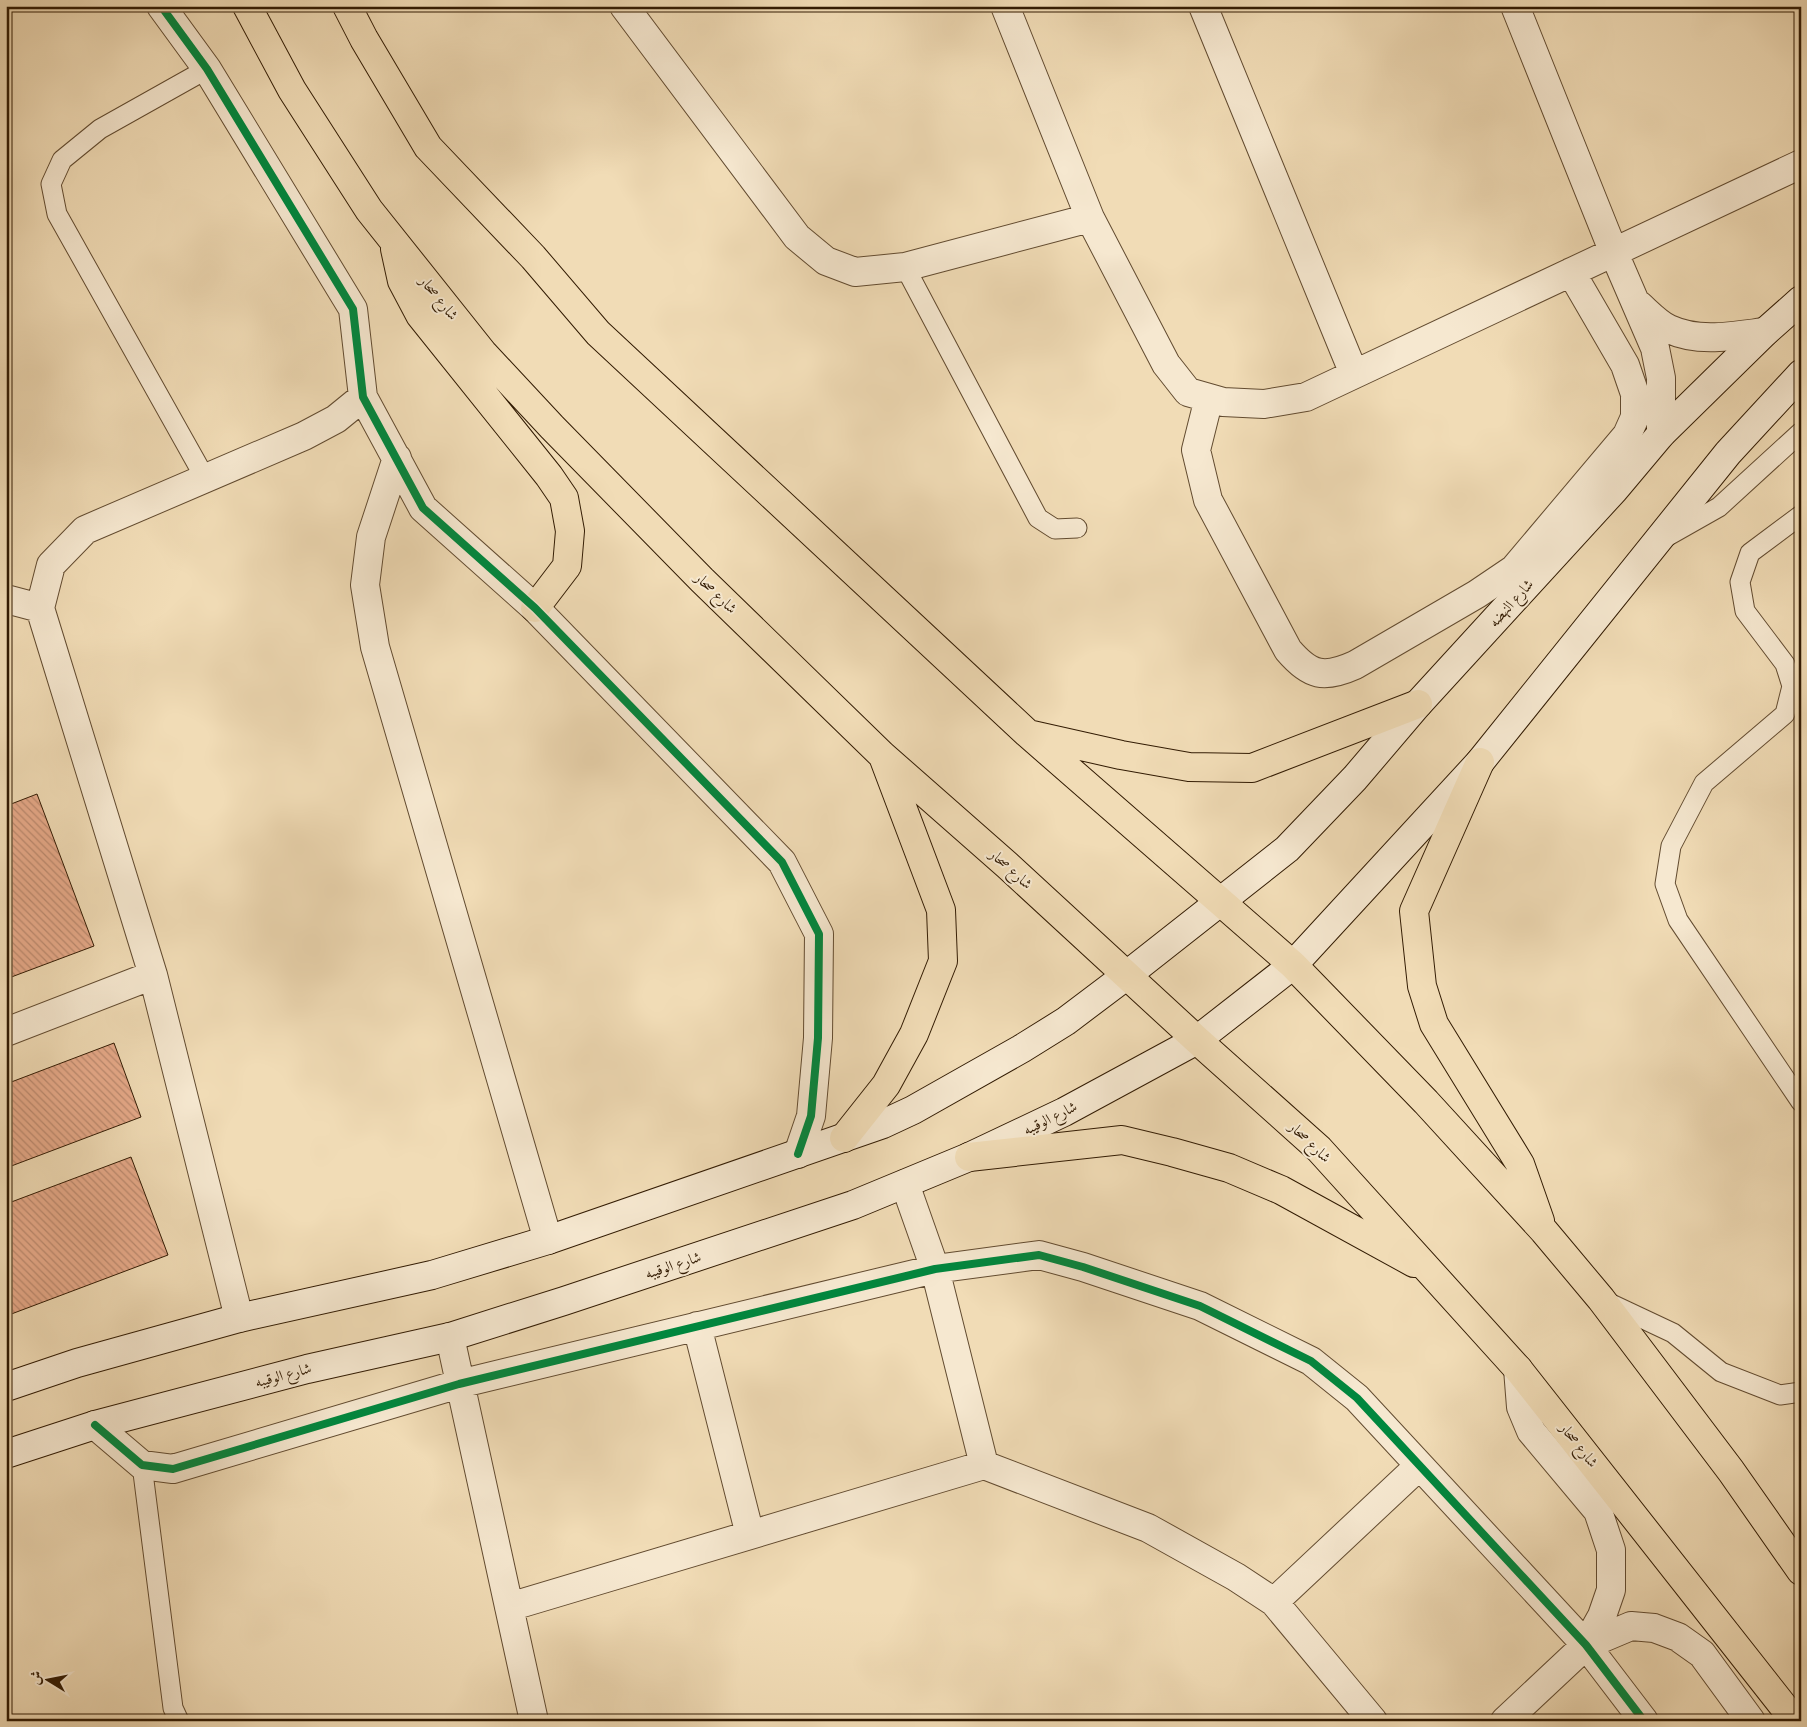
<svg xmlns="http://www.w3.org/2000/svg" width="1807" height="1727" viewBox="0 0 1807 1727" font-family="'IM FELL French Canon',Amiri,serif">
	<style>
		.building { fill: url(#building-back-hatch); stroke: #321b03 }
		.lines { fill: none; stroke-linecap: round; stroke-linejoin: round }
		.lane-casing { stroke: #624b30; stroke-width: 21 }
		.street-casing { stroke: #624b30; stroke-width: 30 }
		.secondary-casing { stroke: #321b03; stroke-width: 30 }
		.primary-casing { stroke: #321b03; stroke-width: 30 }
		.lane { stroke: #f6e8d0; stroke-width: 19 }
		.street { stroke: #f6e8d0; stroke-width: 28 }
		.secondary { stroke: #f6e8d0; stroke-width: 28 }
		.primary { stroke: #f1dcb6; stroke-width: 28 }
		.cycleway-casing { stroke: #f6e8d0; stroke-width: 11 }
		.cycleway { stroke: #00873e; stroke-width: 8 }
		.labels { text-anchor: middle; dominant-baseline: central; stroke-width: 4; stroke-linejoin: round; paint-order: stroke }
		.street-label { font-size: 15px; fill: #321b03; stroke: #f6e8d0 }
	</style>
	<defs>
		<pattern id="building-back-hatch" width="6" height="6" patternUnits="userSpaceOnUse" patternTransform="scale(1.25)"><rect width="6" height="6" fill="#e7aa8a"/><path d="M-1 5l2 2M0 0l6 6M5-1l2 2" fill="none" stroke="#bc8a6f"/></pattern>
	</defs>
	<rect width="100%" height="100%" fill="#f1dcb6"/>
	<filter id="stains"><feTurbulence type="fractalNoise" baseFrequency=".004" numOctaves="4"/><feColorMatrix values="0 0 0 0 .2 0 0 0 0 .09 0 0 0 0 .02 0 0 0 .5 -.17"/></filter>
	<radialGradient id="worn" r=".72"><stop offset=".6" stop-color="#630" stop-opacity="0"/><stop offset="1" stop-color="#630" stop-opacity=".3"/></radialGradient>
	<path class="building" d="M 37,794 L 94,946 L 6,979 L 6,806 Z
		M 114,1043 L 141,1117 L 6,1168 L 6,1084 Z
		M 131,1157 L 168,1255 L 6,1316 L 6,1204 Z"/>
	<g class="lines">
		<g class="lane-casing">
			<path id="lane" d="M 905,267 L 1038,518 L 1055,529 L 1077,528
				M 205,478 L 57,214 L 51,184 L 62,160 L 100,129 L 207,69
				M 1801,515 L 1750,553 L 1740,582 L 1745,611 L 1785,664 L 1792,686 L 1785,714 L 1704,783 L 1671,846 L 1665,884 L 1678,920 L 1801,1102
				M 1666,537 L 1719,507 L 1801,432
				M 1605,1301 L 1673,1333 L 1721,1372 L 1780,1395 L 1801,1392
				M 142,1465 L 173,1708 L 179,1721"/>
		</g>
		<g class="street-casing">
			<path id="street" d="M 161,6 L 207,69 L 353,309 L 363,397 L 423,508 L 535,608 L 782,862 L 819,934 L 818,1038 L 811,1116 L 798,1154
				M 624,6 L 797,237 L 826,261 L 855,272 L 905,267 L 1090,218
				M 1005,6 L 1090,218 L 1166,364 L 1188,392 L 1223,402 L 1264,404 L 1306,397 L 1801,164
				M 1203,6 L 1354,374
				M 1515,6 L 1614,253 L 1655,348 L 1661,378 L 1661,434
				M 1639,305 C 1648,313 1658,324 1669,329 C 1699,343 1733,336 1765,332
				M 1209,398 L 1196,450 L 1208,500 L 1288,650 C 1310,676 1324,679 1355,665 L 1477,594 L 1514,569 L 1627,435 L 1635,417 L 1635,394 L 1625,365 L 1571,272
				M 397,458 L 371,537 L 365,585 L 375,647 L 548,1240
				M 6,599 L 40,608
				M 6,1032 L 153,975
				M 905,1184 L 935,1269 L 984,1465
				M 239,1318 L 153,975 L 40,608 L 51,565 L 85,530 L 304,436 L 336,419 L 363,397
				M 697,1326 L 750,1535
				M 450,1337 L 534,1721
				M 95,1425 L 142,1465 L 173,1469 L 459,1384 L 935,1269 L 1039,1255 L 1083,1267 L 1200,1306 L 1311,1361 L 1357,1398 L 1586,1645 L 1644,1721
				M 1274,1602 L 1419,1466
				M 509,1607 L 984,1465 L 1148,1528 L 1236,1577 L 1274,1602 L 1373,1721
				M 1586,1645 L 1631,1626 L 1654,1628 L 1678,1637 L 1702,1654 L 1751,1721
				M 1505,1721 L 1586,1645 L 1602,1616 L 1611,1590 L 1611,1550 L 1598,1511 L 1531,1431 L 1521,1407 L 1518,1369"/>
		</g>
		<g class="secondary-casing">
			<path id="secondary" d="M 6,1387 L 77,1363 L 239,1318 L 432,1275 L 548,1240 L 883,1124 L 913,1110 L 1021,1049 L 1066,1021 L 1127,975 L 1287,849 L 1355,778 L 1418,704 L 1614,490 L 1661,434 L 1765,332 L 1801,300
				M 6,1454 L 95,1425 L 307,1369 L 450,1337 L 564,1301 L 853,1205 L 969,1157 L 1064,1112 L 1197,1040 L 1293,965 L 1480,762 L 1728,453 L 1801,374"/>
		</g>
		<g class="primary-casing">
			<path id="primary" d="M 247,6 L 292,90 L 369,210 L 483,353 L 552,427 L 702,580 L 882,755 L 1007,865 L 1197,1040 L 1319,1149 L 1518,1369 L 1795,1721
				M 347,6 L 364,39 L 428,147 L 533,257 L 598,333 L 1027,733 L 1293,965 L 1426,1102 L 1544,1231 L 1601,1299 L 1731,1471 L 1801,1571
				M 395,249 L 402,281 L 420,315 L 549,476 L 564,498 L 570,531 L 567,566 L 535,608
				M 1032,735 L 1121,755 L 1189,767 L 1252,768 L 1418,704
				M 1480,762 L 1414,911 L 1422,986 L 1434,1024 L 1520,1164 L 1540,1221
				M 844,1138 L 886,1085 L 914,1034 L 943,961 L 941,910 L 884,759
				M 969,1157 L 1122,1140 L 1172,1152 L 1229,1168 L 1281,1190 L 1414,1263"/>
		</g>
		<use href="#lane" class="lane"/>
		<use href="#street" class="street"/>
		<use href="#secondary" class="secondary"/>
		<use href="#primary" class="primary"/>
		<g class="cycleway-casing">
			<path id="cycleway" d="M 161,6 L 207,69 L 353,309 L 363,397 L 423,508 L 535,608 L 782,862 L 819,934 L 818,1038 L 811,1116 L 798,1154
				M 95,1425 L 142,1465 L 173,1469 L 459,1384 L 935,1269 L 1039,1255 L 1083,1267 L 1200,1306 L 1311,1361 L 1357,1398 L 1586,1645 L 1644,1721"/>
		</g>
		<use href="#cycleway" class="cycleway"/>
	</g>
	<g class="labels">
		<g class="street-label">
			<text transform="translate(439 298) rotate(51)">شارع صحار</text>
			<text transform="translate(716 593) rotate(44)">شارع صحار</text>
			<text transform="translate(1511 603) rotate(-48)">شارع النهضه</text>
			<text transform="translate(1011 869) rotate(42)">شارع صحار</text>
			<text transform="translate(1050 1118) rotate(-26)">شارع الوقيبه</text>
			<text transform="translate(1310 1142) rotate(44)">شارع صحار</text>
			<text transform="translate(673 1265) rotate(-18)">شارع الوقيبه</text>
			<text transform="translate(283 1375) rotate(-15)">شارع الوقيبه</text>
			<text transform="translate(1579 1445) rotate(52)">شارع صحار</text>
		</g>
	</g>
	<rect width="1807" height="1727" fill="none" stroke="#f1dcb6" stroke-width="25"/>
	<rect x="8" y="8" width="1792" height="1712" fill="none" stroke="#321b03" stroke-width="2.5"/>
	<rect x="12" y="12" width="1782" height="1702" fill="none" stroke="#321b03"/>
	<g transform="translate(48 1680) rotate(280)" stroke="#f6e8d0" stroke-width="4" paint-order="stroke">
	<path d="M0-4L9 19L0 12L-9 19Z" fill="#321b03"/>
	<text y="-8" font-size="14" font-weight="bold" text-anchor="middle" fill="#321b03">ش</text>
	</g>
	<rect width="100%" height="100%" filter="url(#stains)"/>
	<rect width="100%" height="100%" fill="url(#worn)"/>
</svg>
